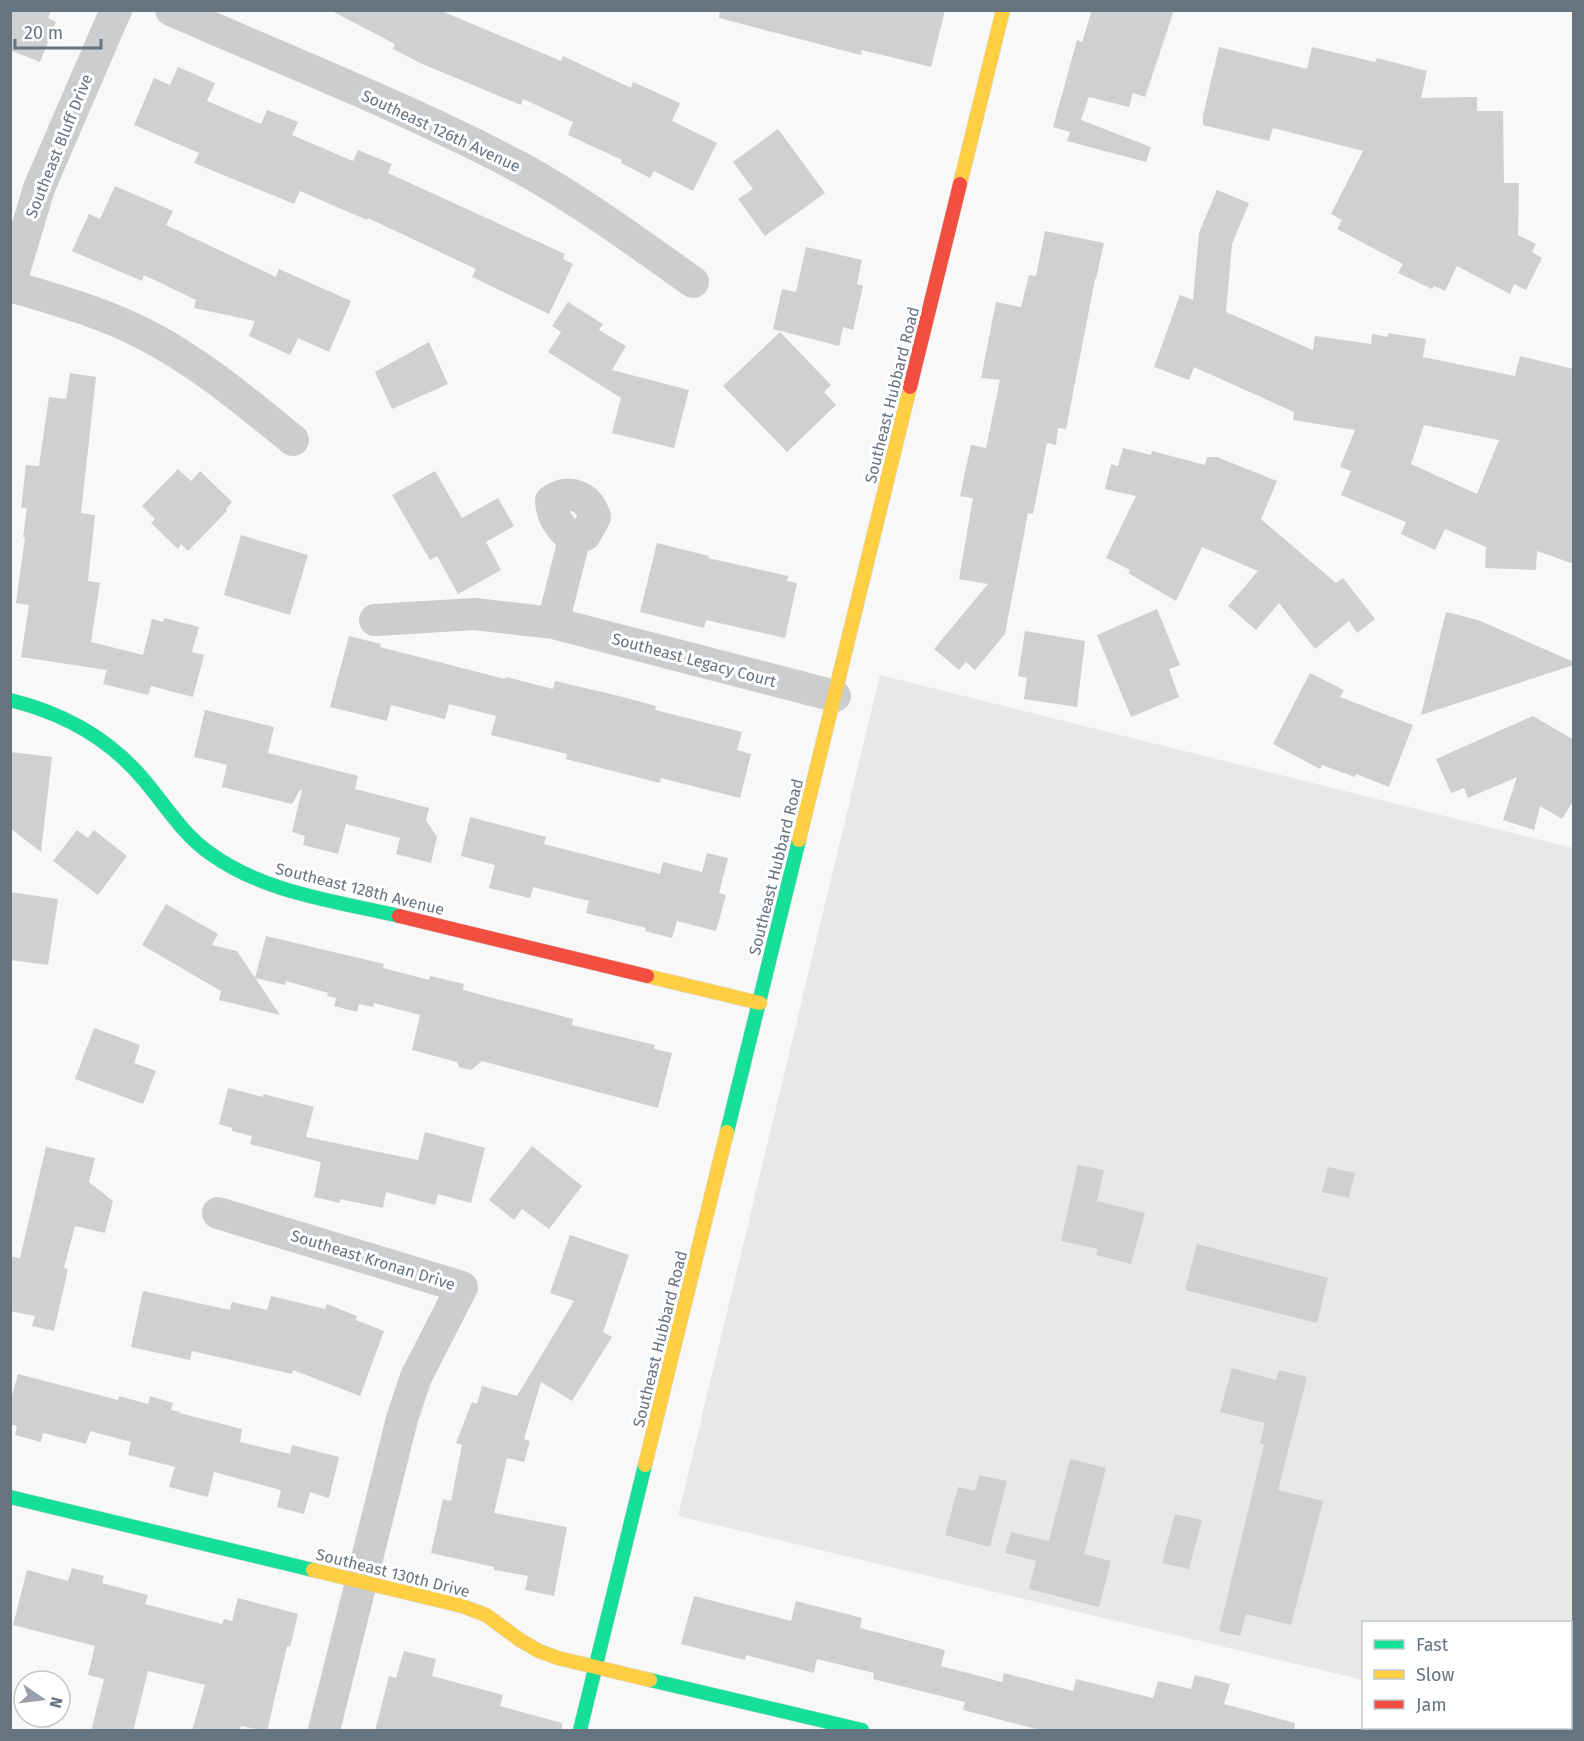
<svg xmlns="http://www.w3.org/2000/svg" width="1584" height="1741" viewBox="0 0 1584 1741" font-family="'Fira Sans',sans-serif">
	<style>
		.built { fill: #e7e8e8 }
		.green { fill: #e7eae6 }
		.building { fill: #cfd0d2; fill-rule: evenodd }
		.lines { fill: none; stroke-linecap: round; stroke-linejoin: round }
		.fast-casing { stroke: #d5d6d7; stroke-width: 15 }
		.slow-casing { stroke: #d5d6d7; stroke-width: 15 }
		.jam-casing { stroke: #d5d6d7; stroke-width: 15 }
		.path { stroke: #c9cacb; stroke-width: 4; stroke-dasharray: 3 3; stroke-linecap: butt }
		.street { stroke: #cbcdce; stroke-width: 32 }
		.fast { stroke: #16e098; stroke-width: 14 }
		.slow { stroke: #ffcf43; stroke-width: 14 }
		.jam { stroke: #f24e42; stroke-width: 14 }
		.labels { text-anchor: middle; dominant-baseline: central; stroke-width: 6; stroke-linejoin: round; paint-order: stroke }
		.street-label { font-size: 16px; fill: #667480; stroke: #fff }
	</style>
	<rect width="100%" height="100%" fill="#f8f8f8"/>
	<path class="built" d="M 880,675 L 1573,848 L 1573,1730 L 1562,1728 L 1570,1728 L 1570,1622 L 1364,1622 L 1363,1680 L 678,1516 Z"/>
	<path class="green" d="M 1399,1353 L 1556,1387 L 1564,1430 L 1573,1460 L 1573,1618 L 1564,1622 L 1364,1622 L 1363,1674 L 1286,1657 L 1346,1440 L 1370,1447 Z"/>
	<path class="building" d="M 10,10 L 51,10 L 48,18 L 56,22 L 40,62 L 10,50 Z
		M 330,10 L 439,10 L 561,61 L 563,56 L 631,88 L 633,82 L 680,103 L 672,121 L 717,143 L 693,191 L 654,171 L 650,178 L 621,163 L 622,160 L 568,135 L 573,122 L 523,99 L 521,105 L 420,63 L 393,49 L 395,44 Z
		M 720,10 L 945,10 L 931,67 L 862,50 L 861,55 L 719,18 Z
		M 1092,10 L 1174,10 L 1145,97 L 1133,93 L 1129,107 L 1089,97 L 1081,120 L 1151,147 L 1146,162 L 1067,141 L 1070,132 L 1053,127 L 1077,40 L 1082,42 Z
		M 1219,47 L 1307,69 L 1312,47 L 1375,62 L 1377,58 L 1427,71 L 1421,98 L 1477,97 L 1477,111 L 1503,111 L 1504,183 L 1519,183 L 1518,235 L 1536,244 L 1532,252 L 1542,258 L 1526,290 L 1514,284 L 1510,294 L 1457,266 L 1445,291 L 1434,286 L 1432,289 L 1398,273 L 1403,264 L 1337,229 L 1342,220 L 1331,214 L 1363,151 L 1273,128 L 1269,141 L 1203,125 L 1203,115 Z
		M 178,67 L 215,83 L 207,101 L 261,124 L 267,110 L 298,122 L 292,135 L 353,161 L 358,150 L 392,164 L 388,173 L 565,254 L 563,259 L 573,264 L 549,314 L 472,277 L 476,269 L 368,218 L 367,220 L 300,191 L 294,204 L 194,163 L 199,153 L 134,125 L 154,78 L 170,85 Z
		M 778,129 L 825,193 L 765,236 L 738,199 L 753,189 L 733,162 Z
		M 115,186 L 173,211 L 166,225 L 276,277 L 279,269 L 351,301 L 329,352 L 298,338 L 290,355 L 249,336 L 255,321 L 194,308 L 196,300 L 144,275 L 142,281 L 72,251 L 89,214 L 100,219 Z
		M 1217,190 L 1249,203 L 1232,244 L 1226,312 L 1313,350 L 1315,336 L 1371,344 L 1372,334 L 1388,337 L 1388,333 L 1426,339 L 1423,357 L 1515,376 L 1520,356 L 1574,369 L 1574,564 L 1537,551 L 1536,570 L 1485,568 L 1486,547 L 1445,529 L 1435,550 L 1401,534 L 1406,522 L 1341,495 L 1351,471 L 1340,467 L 1355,430 L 1293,420 L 1294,412 L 1194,367 L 1189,380 L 1154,367 L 1180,295 L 1193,300 L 1199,233 ZM 1424,425 L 1499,440 L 1477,494 L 1411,464 Z
		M 1045,231 L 1104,243 L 1096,279 L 1095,279 L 1066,429 L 1058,428 L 1056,445 L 1047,443 L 1033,514 L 1028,513 L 1005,634 L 975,670 L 966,662 L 959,670 L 934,649 L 988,584 L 959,579 L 973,498 L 960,496 L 971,445 L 986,448 L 1000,380 L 981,378 L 996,302 L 1021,307 L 1029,275 L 1036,276 Z
		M 806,247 L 862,260 L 857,284 L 863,286 L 853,330 L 843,327 L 839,346 L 773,329 L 782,289 L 796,292 Z
		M 568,302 L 603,324 L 599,330 L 626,346 L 612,370 L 689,390 L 674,448 L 612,433 L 621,398 L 548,352 L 561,332 L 552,326 Z
		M 780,332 L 831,385 L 824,392 L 836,405 L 787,452 L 723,386 Z
		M 429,342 L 448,384 L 392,409 L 375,372 Z
		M 70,373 L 96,377 L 81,513 L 95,515 L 88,581 L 100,583 L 91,642 L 143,655 L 152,619 L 163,622 L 164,618 L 199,627 L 192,652 L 204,655 L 193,697 L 151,686 L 148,695 L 103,684 L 107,670 L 21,657 L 29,605 L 16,603 L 25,537 L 23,537 L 27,508 L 21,508 L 26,465 L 39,466 L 49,397 L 66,399 Z
		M 1123,448 L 1151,455 L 1152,451 L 1205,465 L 1207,457 L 1217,457 L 1277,481 L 1261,519 L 1336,583 L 1343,578 L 1375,619 L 1357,633 L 1349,621 L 1315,649 L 1279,603 L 1256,630 L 1228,606 L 1258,571 L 1202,547 L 1176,601 L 1128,573 L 1130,570 L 1106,558 L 1136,496 L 1105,489 L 1111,464 L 1118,466 Z
		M 178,469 L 191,481 L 200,471 L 232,502 L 226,509 L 227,511 L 188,551 L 181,544 L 178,549 L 151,523 L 155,519 L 142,506 Z
		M 435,471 L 462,518 L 498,498 L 514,526 L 486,542 L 501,570 L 458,594 L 437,556 L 430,560 L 392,495 Z
		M 241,535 L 308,555 L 290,615 L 224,595 Z
		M 657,543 L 709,556 L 708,558 L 788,576 L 787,581 L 797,583 L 785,638 L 706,620 L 704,628 L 640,612 Z
		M 1157,609 L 1180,665 L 1169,669 L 1179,697 L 1131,717 L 1097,635 Z
		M 1446,612 L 1478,620 L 1574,662 L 1574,665 L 1421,715 Z
		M 1025,631 L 1085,641 L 1077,707 L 1024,699 L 1027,678 L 1018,676 Z
		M 349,636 L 381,644 L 380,647 L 505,679 L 506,677 L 553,689 L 555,681 L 619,696 L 656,706 L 655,710 L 742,732 L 737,750 L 751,754 L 740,798 L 661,778 L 660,783 L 566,759 L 567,754 L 491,735 L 496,716 L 449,704 L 445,719 L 391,705 L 387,721 L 330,707 Z
		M 1310,673 L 1344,690 L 1340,697 L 1413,725 L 1389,787 L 1356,774 L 1355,777 L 1322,765 L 1320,769 L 1273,744 Z
		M 205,710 L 274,727 L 268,753 L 358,776 L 355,789 L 429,808 L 426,820 L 437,837 L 431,863 L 396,854 L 400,838 L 346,824 L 338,854 L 303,845 L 305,836 L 292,832 L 302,790 L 300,790 L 292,804 L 222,787 L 227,765 L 194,757 Z
		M 1533,716 L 1574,740 L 1574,800 L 1562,819 L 1540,806 L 1534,830 L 1503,820 L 1517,777 L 1468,798 L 1464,788 L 1451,793 L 1436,759 Z
		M 10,752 L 52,757 L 41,852 L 10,828 Z
		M 470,817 L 546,837 L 544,844 L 660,874 L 663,862 L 702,872 L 707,853 L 728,858 L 719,893 L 726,895 L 716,931 L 677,921 L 672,938 L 645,931 L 646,928 L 586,913 L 589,901 L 533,887 L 530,898 L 489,888 L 495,865 L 461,856 Z
		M 77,830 L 88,838 L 94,830 L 127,856 L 98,895 L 53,861 Z
		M 10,892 L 58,899 L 48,965 L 10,960 Z
		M 166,904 L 218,934 L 212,945 L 237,951 L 280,1015 L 219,1000 L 221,991 L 142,945 Z
		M 266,936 L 384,964 L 383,968 L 429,980 L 430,976 L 464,984 L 463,990 L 573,1019 L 572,1025 L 655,1045 L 654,1049 L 672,1053 L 658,1108 L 482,1061 L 471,1070 L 459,1067 L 457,1062 L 412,1050 L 420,1015 L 374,1003 L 373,1007 L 359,1004 L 357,1012 L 334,1006 L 336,998 L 327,996 L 328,993 L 286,981 L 285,985 L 255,978 Z
		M 94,1028 L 140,1045 L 134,1063 L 156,1071 L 143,1104 L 75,1079 Z
		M 228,1088 L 263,1097 L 263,1094 L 314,1107 L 306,1137 L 418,1160 L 425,1132 L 485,1148 L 471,1203 L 438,1194 L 435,1205 L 386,1192 L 383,1208 L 340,1199 L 340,1203 L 314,1197 L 321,1162 L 250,1144 L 252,1136 L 232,1131 L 232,1128 L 219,1124 Z
		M 532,1146 L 582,1186 L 549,1229 L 522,1209 L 514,1220 L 489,1200 Z
		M 46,1147 L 95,1158 L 89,1182 L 113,1201 L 105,1233 L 75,1226 L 64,1268 L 68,1269 L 54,1331 L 32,1326 L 35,1316 L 10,1311 L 10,1256 L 20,1258 Z
		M 1078,1165 L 1104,1170 L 1097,1201 L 1145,1213 L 1131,1264 L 1096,1255 L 1098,1249 L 1061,1241 Z
		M 1328,1167 L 1355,1173 L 1349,1198 L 1322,1192 Z
		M 570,1235 L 629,1255 L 603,1332 L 612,1337 L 572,1401 L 541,1382 L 524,1439 L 530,1441 L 524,1462 L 507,1458 L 494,1513 L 567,1527 L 554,1596 L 525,1590 L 528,1576 L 494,1570 L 494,1567 L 431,1553 L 443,1499 L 451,1501 L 462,1445 L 456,1443 L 472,1402 L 477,1404 L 482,1386 L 517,1396 L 574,1301 L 550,1293 Z
		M 1197,1244 L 1328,1278 L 1317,1323 L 1185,1290 Z
		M 143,1291 L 230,1310 L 232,1302 L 267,1310 L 271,1296 L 325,1309 L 327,1304 L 357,1316 L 356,1320 L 384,1331 L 360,1396 L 293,1370 L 292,1374 L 192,1351 L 190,1360 L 131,1347 Z
		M 1232,1368 L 1276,1380 L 1279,1370 L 1307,1377 L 1278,1490 L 1323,1501 L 1291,1625 L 1246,1614 L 1240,1636 L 1219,1631 L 1264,1445 L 1260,1444 L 1265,1423 L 1220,1412 Z
		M 18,1374 L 118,1400 L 119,1396 L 148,1404 L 150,1396 L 173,1403 L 171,1410 L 180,1412 L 179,1413 L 242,1429 L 240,1442 L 290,1454 L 292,1445 L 339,1457 L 329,1498 L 310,1492 L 304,1514 L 277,1507 L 281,1490 L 214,1472 L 208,1497 L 169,1487 L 175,1467 L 128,1455 L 131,1442 L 90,1431 L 86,1444 L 43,1433 L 41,1442 L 15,1435 L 17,1426 L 10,1424 L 10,1402 Z
		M 1070,1459 L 1106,1468 L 1084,1554 L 1111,1561 L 1099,1607 L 1029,1589 L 1036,1561 L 1005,1553 L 1011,1532 L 1049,1541 Z
		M 979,1475 L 1007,1481 L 990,1547 L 945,1535 L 958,1487 L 975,1491 Z
		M 1175,1514 L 1202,1520 L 1189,1569 L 1162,1563 Z
		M 72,1568 L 104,1576 L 102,1583 L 148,1595 L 145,1604 L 222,1624 L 224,1619 L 232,1621 L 238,1598 L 298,1614 L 290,1647 L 287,1646 L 267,1731 L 241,1726 L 240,1731 L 192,1731 L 205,1685 L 148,1671 L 133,1731 L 91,1731 L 104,1679 L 88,1675 L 95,1646 L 13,1625 L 27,1570 L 68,1581 Z
		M 694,1596 L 791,1621 L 796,1601 L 862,1618 L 860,1628 L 945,1650 L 941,1666 L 1002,1682 L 1004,1673 L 1073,1691 L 1076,1679 L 1153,1698 L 1158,1681 L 1191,1689 L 1195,1675 L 1230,1684 L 1224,1704 L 1295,1723 L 1294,1731 L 1044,1731 L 963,1710 L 965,1702 L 873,1679 L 874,1673 L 817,1659 L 814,1673 L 746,1655 L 745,1660 L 681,1644 Z
		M 404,1651 L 436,1659 L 432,1676 L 503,1695 L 500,1706 L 562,1723 L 562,1731 L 375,1731 L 389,1676 L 396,1678 Z"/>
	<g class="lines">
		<g class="fast-casing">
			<path id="fast" d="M 10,700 C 63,713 109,738 144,780 C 166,806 183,835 211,854 C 265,893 336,901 399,916
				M 727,1132 L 799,840
				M 10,1497 L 313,1570
				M 650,1680 L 862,1730
				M 580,1730 L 645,1465"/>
		</g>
		<g class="slow-casing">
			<path id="slow" d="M 960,184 L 1003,10
				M 799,840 L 910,387
				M 647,976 L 760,1003
				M 645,1465 L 727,1132
				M 313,1570 L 462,1606 L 486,1615 L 520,1640 L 539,1651 L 558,1658 L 650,1680"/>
		</g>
		<g class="jam-casing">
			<path id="jam" d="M 910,387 L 960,184
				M 399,916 L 647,976"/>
		</g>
		<path class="path" d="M 1570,1629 L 1574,1628
			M 1417,1730 L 1418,1728"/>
		<path class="street" d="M 171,10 C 289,62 410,109 523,169 C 582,202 638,243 693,282
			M 10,285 L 39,188 L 116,10
			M 10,286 C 56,300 102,312 144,334 C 199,362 246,402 293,440
			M 375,620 L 475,614 L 553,623 L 835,696
			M 553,623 L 574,540 L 585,535 L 595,517 C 589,497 569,487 551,501 C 552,518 561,529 574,540
			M 218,1213 L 462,1287 L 416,1377 L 402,1419 L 324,1730"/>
		<use href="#fast" class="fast"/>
		<use href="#slow" class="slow"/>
		<use href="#jam" class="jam"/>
	</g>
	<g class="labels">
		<g class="street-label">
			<text transform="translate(441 131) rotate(25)">Southeast 126th Avenue</text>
			<text transform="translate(59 146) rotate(-68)">Southeast Bluff Drive</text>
			<text transform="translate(892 395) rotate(-76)">Southeast Hubbard Road</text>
			<text transform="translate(694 660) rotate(15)">Southeast Legacy Court</text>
			<text transform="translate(776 867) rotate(-76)">Southeast Hubbard Road</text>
			<text transform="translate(360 889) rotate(14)">Southeast 128th Avenue</text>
			<text transform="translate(373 1260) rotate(17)">Southeast Kronan Drive</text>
			<text transform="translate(660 1339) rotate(-76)">Southeast Hubbard Road</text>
			<text transform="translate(393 1573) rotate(14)">Southeast 130th Drive</text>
		</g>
	</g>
	<rect width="1584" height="1741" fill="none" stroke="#667480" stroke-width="24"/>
	<rect x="1362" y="1621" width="210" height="108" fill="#ffffff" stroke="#c2c7cc" stroke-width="1.5"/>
	<rect x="1374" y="1640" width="30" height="9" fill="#16e098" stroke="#c2c7cc" stroke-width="1.5"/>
	<text x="1416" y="1651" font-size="18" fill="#667480">Fast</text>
	<rect x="1374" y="1670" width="30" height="9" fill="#ffcf43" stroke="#c2c7cc" stroke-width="1.5"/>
	<text x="1416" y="1681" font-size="18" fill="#667480">Slow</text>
	<rect x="1374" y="1700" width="30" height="9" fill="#f24e42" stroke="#c2c7cc" stroke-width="1.5"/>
	<text x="1416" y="1711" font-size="18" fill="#667480">Jam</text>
	<g transform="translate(42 1699) rotate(104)"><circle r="28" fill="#ffffff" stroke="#c2c7cc" stroke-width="1.5"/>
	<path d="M0-4.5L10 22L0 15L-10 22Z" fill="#99a2aa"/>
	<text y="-9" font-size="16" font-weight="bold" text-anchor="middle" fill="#667480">N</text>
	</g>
	<path d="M15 39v9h86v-9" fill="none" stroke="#667480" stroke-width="3"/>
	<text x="24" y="39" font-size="18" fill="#667480" stroke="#ffffff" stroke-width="4.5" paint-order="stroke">20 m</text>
</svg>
